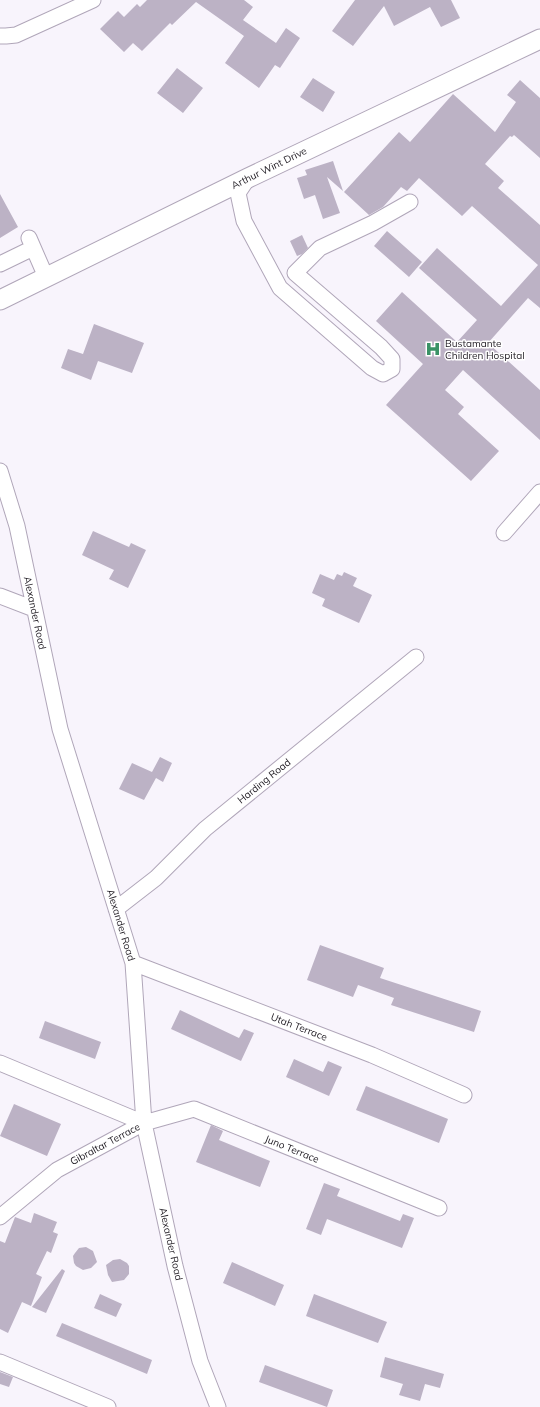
<svg xmlns="http://www.w3.org/2000/svg" width="540" height="1407" viewBox="0 0 540 1407" font-family="Mulish,sans-serif">
	<style>
		.building { fill: #bcb2c5 }
		.lines { fill: none; stroke-linecap: round; stroke-linejoin: round }
		.minor-casing { stroke: #b0a6b9; stroke-width: 17 }
		.major-casing { stroke: #b0a6b9; stroke-width: 21 }
		.minor { stroke: #fff; stroke-width: 15 }
		.major { stroke: #fff; stroke-width: 19 }
		.labels { text-anchor: middle; dominant-baseline: central; stroke-width: 3; stroke-linejoin: round; paint-order: stroke }
		.street-label { font-size: 10px; fill: #1f1b22; stroke: #fff }
		.poi-label { font-size: 10px; fill: #1f1b22; stroke: #fff; text-anchor: start }
	</style>
	<rect width="100%" height="100%" fill="#f8f4fc"/>
	<path class="building" d="M 147,0 L 244,0 L 253,7 L 243,20 L 276,43 L 286,28 L 300,38 L 280,68 L 275,65 L 259,88 L 225,63 L 244,36 L 196,2 L 172,25 L 170,23 L 142,51 L 133,43 L 124,52 L 100,29 L 118,11 L 124,17 L 137,4 L 140,7 Z
		M 355,0 L 451,0 L 460,18 L 441,27 L 430,7 L 394,26 L 384,6 L 353,46 L 332,31 Z
		M 177,68 L 203,88 L 183,113 L 157,93 Z
		M 313,78 L 335,92 L 323,112 L 300,97 Z
		M 520,80 L 540,98 L 540,158 L 514,135 L 512,137 L 510,136 L 485,164 L 504,181 L 498,188 L 540,225 L 540,308 L 528,298 L 488,343 L 540,390 L 540,440 L 463,370 L 445,390 L 464,407 L 458,414 L 499,451 L 471,481 L 386,405 L 423,364 L 376,321 L 402,292 L 457,342 L 477,320 L 419,268 L 437,248 L 501,306 L 538,265 L 472,206 L 462,216 L 419,178 L 407,191 L 401,187 L 383,207 L 369,215 L 344,192 L 399,132 L 410,142 L 453,94 L 495,132 L 516,102 L 507,95 Z
		M 333,161 L 343,191 L 327,177 L 340,213 L 323,219 L 315,195 L 304,199 L 297,178 L 307,175 L 305,170 Z
		M 0,194 L 18,227 L 0,238 Z
		M 387,231 L 422,262 L 409,277 L 374,246 Z
		M 302,235 L 308,248 L 302,254 L 297,256 L 290,241 Z
		M 94,324 L 144,343 L 132,373 L 98,361 L 91,380 L 61,368 L 68,349 L 83,354 Z
		M 93,531 L 129,547 L 131,543 L 146,550 L 128,588 L 109,579 L 114,570 L 82,555 Z
		M 344,572 L 357,578 L 353,586 L 372,595 L 359,623 L 322,606 L 325,599 L 312,593 L 320,574 L 334,580 L 337,574 L 342,576 Z
		M 160,757 L 172,763 L 163,782 L 156,778 L 144,800 L 119,789 L 132,763 L 152,772 Z
		M 320,945 L 384,968 L 380,978 L 481,1011 L 474,1032 L 391,1005 L 394,998 L 358,985 L 353,997 L 307,980 Z
		M 180,1010 L 239,1038 L 244,1029 L 254,1033 L 241,1061 L 171,1029 Z
		M 45,1021 L 101,1042 L 95,1059 L 39,1038 Z
		M 294,1059 L 323,1072 L 328,1061 L 342,1067 L 329,1096 L 286,1077 Z
		M 366,1086 L 448,1119 L 439,1143 L 356,1110 Z
		M 14,1104 L 61,1124 L 47,1156 L 0,1136 Z
		M 211,1125 L 223,1131 L 219,1140 L 270,1161 L 260,1187 L 196,1162 Z
		M 324,1183 L 340,1189 L 337,1196 L 400,1221 L 403,1214 L 414,1218 L 402,1248 L 327,1219 L 321,1235 L 306,1229 Z
		M 34,1213 L 57,1222 L 53,1232 L 58,1234 L 51,1253 L 47,1251 L 36,1274 L 42,1277 L 31,1306 L 22,1302 L 8,1333 L 0,1329 L 0,1241 L 5,1243 L 15,1217 L 31,1223 Z
		M 86,1247 L 93,1251 L 97,1262 L 91,1268 L 83,1270 L 76,1266 L 74,1263 L 73,1256 L 75,1253 L 79,1248 Z
		M 120,1259 L 127,1263 L 129,1266 L 129,1274 L 124,1280 L 112,1282 L 108,1275 L 106,1265 L 113,1260 Z
		M 232,1262 L 284,1285 L 275,1306 L 223,1283 Z
		M 62,1269 L 65,1271 L 46,1313 L 32,1307 Z
		M 100,1294 L 122,1304 L 116,1317 L 94,1308 Z
		M 314,1294 L 387,1322 L 378,1343 L 306,1316 Z
		M 62,1323 L 152,1360 L 147,1374 L 56,1336 Z
		M 385,1357 L 444,1374 L 440,1388 L 425,1384 L 420,1401 L 399,1395 L 403,1384 L 380,1377 Z
		M 265,1365 L 333,1390 L 327,1407 L 259,1382 Z
		M 0,1372 L 13,1377 L 9,1387 L 0,1384 Z"/>
	<g class="lines">
		<g class="minor-casing">
			<path id="minor" d="M 0,36 L 6,36 L 16,35 L 93,0
				M 248,178 L 238,193 L 244,221 L 280,288 L 372,368 L 383,374 L 392,369 L 392,359 L 381,347 L 295,273 L 320,248 L 373,223 L 410,202
				M 29,238 L 46,277
				M 0,264 L 33,248
				M 0,471 L 17,526 L 60,729 L 133,963 L 144,1123 L 175,1266 L 200,1361 L 218,1407
				M 504,533 L 540,492
				M 0,596 L 34,609
				M 116,909 L 156,878 L 205,829 L 416,657
				M 133,963 L 372,1055 L 464,1095
				M 0,1063 L 144,1123
				M 0,1217 L 57,1170 L 144,1123 L 194,1109 L 439,1208
				M 0,1362 L 108,1407"/>
		</g>
		<g class="major-casing">
			<path id="major" d="M 0,300 L 248,178 L 540,39"/>
		</g>
		<use href="#minor" class="minor"/>
		<use href="#major" class="major"/>
	</g>
	<defs>
		<g id="hospital-bare" transform="scale(1.2)"><path d="M-5-5h3v3.5h4V-5h3V5h-3V1.5h-4V5h-3Z" fill="#3a9266" stroke="#fff" stroke-width="2.5" paint-order="stroke"/></g>
	</defs>
	<g fill-rule="evenodd">
		<use href="#hospital-bare" x="433" y="349"/>
	</g>
	<g class="labels">
		<g class="street-label">
			<text transform="translate(269 168) rotate(-26)">Arthur Wint Drive</text>
			<text transform="translate(35 613) rotate(78)">Alexander Road</text>
			<text transform="translate(264 781) rotate(-39)">Harding Road</text>
			<text transform="translate(121 925) rotate(73)">Alexander Road</text>
			<text transform="translate(299 1027) rotate(21)">Utah Terrace</text>
			<text transform="translate(105 1144) rotate(-28)">Gibraltar Terrace</text>
			<text transform="translate(292 1149) rotate(22)">Juno Terrace</text>
			<text transform="translate(171 1244) rotate(77)">Alexander Road</text>
		</g>
		<g class="poi-label">
			<text x="445" y="343">Bustamante<tspan x="445" dy="12">Children Hospital</tspan></text>
		</g>
	</g>
</svg>
